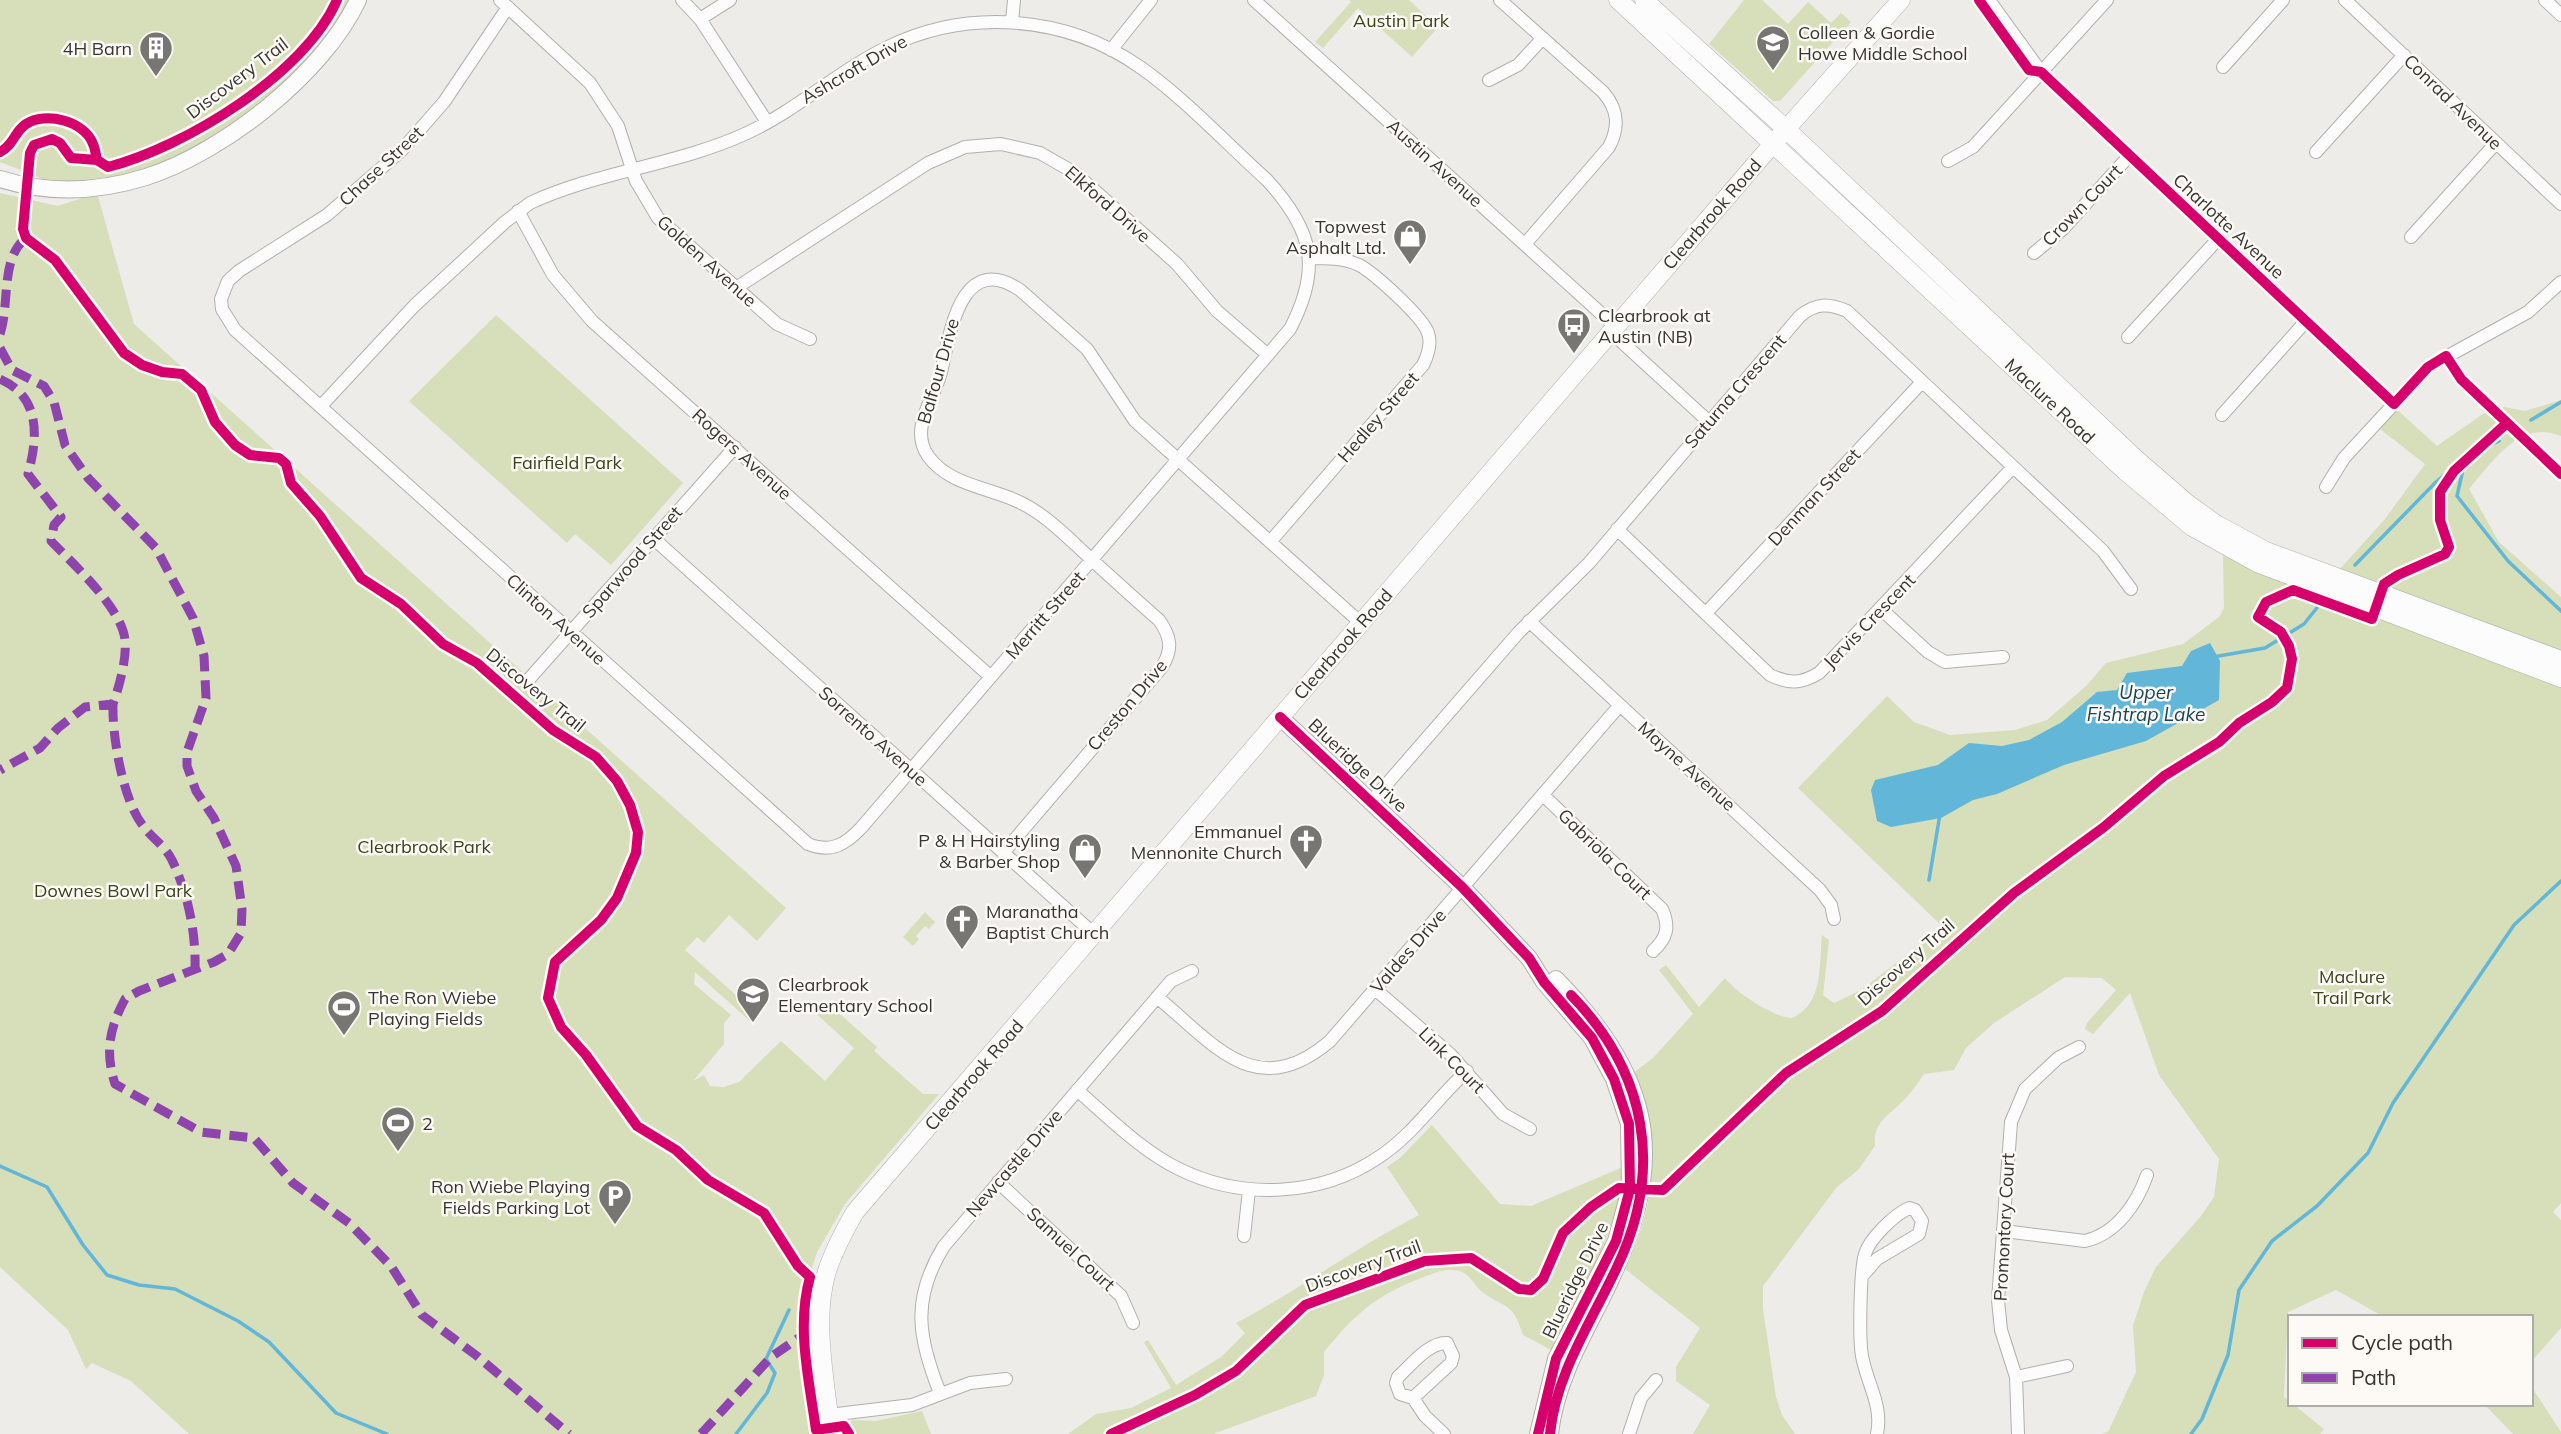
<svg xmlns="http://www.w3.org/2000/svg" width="2561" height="1434" viewBox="0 0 2561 1434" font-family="Mulish,sans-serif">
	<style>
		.green { fill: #d6deba }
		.water { fill: #62b6d8 }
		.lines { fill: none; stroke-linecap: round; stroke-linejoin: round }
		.stream { stroke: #62b6d8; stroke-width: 3.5 }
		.minor-casing { stroke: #b1b0ae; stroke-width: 14 }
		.tertiary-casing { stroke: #b1b0ae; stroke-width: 18 }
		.secondary-casing { stroke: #b1b0ae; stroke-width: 19 }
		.minor { stroke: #fcfcfc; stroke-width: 12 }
		.tertiary { stroke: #fcfcfc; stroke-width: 16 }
		.secondary { stroke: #fcfcfc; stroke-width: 18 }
		.quiet { stroke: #8e44ad; stroke-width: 9; stroke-dasharray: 18 9; stroke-linecap: butt }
		.cycleway-casing { stroke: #fdfaf5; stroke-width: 15 }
		.cycleway { stroke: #d6006c; stroke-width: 10 }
		.labels { text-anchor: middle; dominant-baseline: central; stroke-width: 5; stroke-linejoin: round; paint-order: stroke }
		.park-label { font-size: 18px; fill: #3c431b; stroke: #fdfaf5 }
		.poi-label { font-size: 18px; fill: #373634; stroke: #fdfaf5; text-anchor: start }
		.street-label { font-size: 18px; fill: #373634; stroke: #fdfaf5 }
		.water-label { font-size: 19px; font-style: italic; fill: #16455a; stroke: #fdfaf5 }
	</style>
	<rect width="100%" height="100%" fill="#edece9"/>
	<path class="green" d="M 0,0 L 350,0 C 305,86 208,157 114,179 C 99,182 81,187 66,185 C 44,182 21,169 0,162 Z
		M 1349,0 L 1409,0 L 1438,27 L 1412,57 L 1358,8 L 1323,48 L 1315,42 L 1351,2 Z
		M 1744,0 L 1762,0 L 1788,24 L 1808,2 L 1831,23 L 1841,13 L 1851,22 L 1780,101 L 1773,101 L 1709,44 Z
		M 0,193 L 58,206 L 97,193 L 134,324 L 786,908 L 757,941 L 729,915 L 704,943 L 697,937 L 685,950 L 754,1011 L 757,1008 L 760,1010 L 750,1021 L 695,972 L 694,984 L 731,1015 L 724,1023 L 724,1044 L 693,1081 L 704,1075 L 710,1086 L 724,1087 L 739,1082 L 781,1041 L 825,1081 L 854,1048 L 812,1010 L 816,1006 L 832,1007 L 877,1047 L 874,1051 L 923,1094 L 939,1094 L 845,1204 L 817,1252 L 798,1311 L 812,1434 L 189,1434 L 131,1381 L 92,1363 L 86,1369 L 68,1330 L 0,1267 Z
		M 496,315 L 683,483 L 611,565 L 575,534 L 567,543 L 409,401 Z
		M 2561,400 L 2561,436 C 2520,419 2493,461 2469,489 L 2499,542 L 2561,597 L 2561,650 L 2339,570 L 2385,519 L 2425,464 L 2376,426 L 2393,406 L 2437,446 L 2483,414 L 2504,407 L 2525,411 Z
		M 2223,555 L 2269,577 L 2561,687 L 2561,1203 L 2553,1212 L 2561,1220 L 2561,1328 L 2531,1362 L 2531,1317 L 2384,1317 L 2336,1290 L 2288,1312 L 2284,1397 L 2324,1429 L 2320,1434 L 2100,1434 L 2108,1432 L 2136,1372 L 2133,1326 L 2144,1292 L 2156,1267 L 2201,1216 L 2214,1197 L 2219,1159 L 2159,1075 L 2130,993 L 2093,1034 L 2085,1029 L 2087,1023 L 2116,990 L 2102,978 L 2065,977 L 1994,1023 L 1966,1048 L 1954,1070 L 1924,1074 C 1918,1083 1911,1093 1903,1101 C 1889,1115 1872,1123 1875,1146 L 1858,1170 L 1836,1188 L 1763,1286 L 1763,1309 L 1776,1397 L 1782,1415 L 1795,1434 L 1693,1434 L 1710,1405 L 1676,1381 L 1676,1367 L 1700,1328 L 1625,1269 C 1660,1192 1657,1154 1632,1074 L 1654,1057 L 1693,1014 L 1659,970 L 1666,965 L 1699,1007 L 1725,978 C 1735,992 1775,1018 1792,1018 C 1824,1004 1819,964 1822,935 L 1829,940 L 1823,995 L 1834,1003 L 1861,990 L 1943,927 L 1798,788 L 1887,696 L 1914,722 L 1950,735 L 2015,730 L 2047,720 L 2086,686 L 2106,663 L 2183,644 L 2219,617 L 2224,608 Z
		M 925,912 L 935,922 L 929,929 L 925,926 L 916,936 L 919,939 L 913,946 L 903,937 Z
		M 1432,1125 L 1500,1204 L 1531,1206 L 1623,1167 C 1618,1234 1582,1291 1551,1350 L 1523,1335 C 1512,1300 1506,1310 1481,1291 C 1474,1285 1471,1276 1462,1272 C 1446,1266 1436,1273 1421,1278 C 1375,1296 1355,1314 1324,1352 L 1324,1375 L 1316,1396 L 1213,1434 L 1068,1434 L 1096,1414 L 1131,1408 L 1171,1388 L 1144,1342 L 1148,1340 L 1176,1385 L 1221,1357 L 1245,1333 L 1236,1323 C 1299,1290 1355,1248 1419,1215 L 1387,1167 L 1401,1157 Z
		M 2531,1386 L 2561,1432 L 2561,1434 L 2513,1434 L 2484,1404 L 2531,1404 Z
		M 922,1411 L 931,1434 L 845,1434 L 852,1420 L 876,1421 Z"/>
	<path class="water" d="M 2210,643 L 2220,661 L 2219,700 L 2146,741 L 2064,765 L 1997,794 L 1973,800 L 1941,818 L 1891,827 L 1877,821 L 1871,790 L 1875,780 L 1938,765 L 1969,743 L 2002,746 L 2029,740 L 2062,722 L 2097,692 L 2117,690 L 2127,673 L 2182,666 L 2191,651 Z"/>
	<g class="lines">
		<path class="stream" d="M 2531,420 L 2561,402
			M 2466,456 L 2457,496 L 2508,561 L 2561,611
			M 2355,565 L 2435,483 L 2466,456 L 2499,441
			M 2213,657 L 2265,648 L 2304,624 L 2320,604
			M 1929,880 L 1940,814
			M 0,1166 L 47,1187 L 83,1245 L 107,1275 L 139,1285 L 175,1289 L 238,1321 L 269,1342 L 336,1413 L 387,1434
			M 736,1434 L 767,1393 L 775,1373 L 766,1359 L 789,1310
			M 2191,1434 L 2202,1419 L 2228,1355 L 2239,1290 L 2272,1241 L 2317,1206 L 2368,1153 L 2393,1103 L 2514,925 L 2561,881"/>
		<g class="minor-casing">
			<path id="minor" d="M 500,0 L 590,83 L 618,126 L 636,181 L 658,218 L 777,324 L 810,339
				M 682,0 L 700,19 L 767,122
				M 1254,0 L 1616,327
				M 1500,0 L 1603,92 C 1618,109 1620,126 1609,147 L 1525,244
				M 1989,0 L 2041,72 L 2394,404
				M 2345,0 L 2561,204
				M 2545,0 L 2561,15
				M 700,19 L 730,0
				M 1012,22 L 1014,0
				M 1111,50 L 1151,0
				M 2223,67 L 2283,0
				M 1489,80 L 1518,65 L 1543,38
				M 2316,152 L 2404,55
				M 1948,161 L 1973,147 L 2107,0
				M 518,211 L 553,275 L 592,321 L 991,677
				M 2411,237 L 2496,143
				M 2034,253 L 2063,229 L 2129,156
				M 736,288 L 928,163 L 965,147 L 1001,144 L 1040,153 L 1075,173 L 1177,264 L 1217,311 L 1268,355
				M 1611,332 L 1708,421
				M 2128,337 L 2218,239
				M 2446,356 L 2461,379 L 2561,474
				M 321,406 L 414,306 L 505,222 L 530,203 C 599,171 678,165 747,133 C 797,110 838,71 888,47 C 968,8 1066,15 1140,67 C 1183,97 1227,144 1267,180 C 1313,230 1322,268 1290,329 L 861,828 C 845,845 831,853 808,844 L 235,330 L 222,309 L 221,299 L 228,281 L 239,271 L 327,215 L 401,151 L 444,102 L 508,7
				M 2222,415 L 2306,321
				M 2326,487 L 2344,458 L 2428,367 L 2528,312 L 2561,282
				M 1617,529 L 1770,675 C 1789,684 1801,684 1819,673 L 2013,467
				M 653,538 L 1094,934
				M 1270,542 L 1423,365 C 1428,355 1432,344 1428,333 C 1423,317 1374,273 1359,265 C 1344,258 1326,258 1310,258
				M 1881,609 L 1928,652 L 1945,662 L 2003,657
				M 1706,613 L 1922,382
				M 1529,621 L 1820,890 L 1831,905 L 1834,919
				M 530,678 L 735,447
				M 1543,795 L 1662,909 C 1670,927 1667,938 1653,951
				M 1372,801 L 1519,632 L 1589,563 L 1800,316 C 1816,303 1828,303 1847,311 L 2103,551 L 2131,589
				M 1003,853 L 1162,667 C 1173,649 1171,637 1159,620 C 1136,600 1114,580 1091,559 C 1068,538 1046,514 1017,501 C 987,487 949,485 928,456 C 909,428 934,400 941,372 C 950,335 960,250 1020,290 L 1087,349 L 1135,421 L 1362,624
				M 1375,989 L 1450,1054 L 1503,1114 L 1530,1129
				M 1157,997 C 1214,1044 1256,1104 1330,1041 L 1620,705
				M 1077,1090 C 1108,1117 1142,1151 1179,1169 C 1242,1200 1320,1197 1379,1157 C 1413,1135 1437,1098 1467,1071
				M 998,1182 L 1121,1296 L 1133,1323
				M 2004,1231 L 2085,1241 C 2116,1234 2137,1204 2147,1175
				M 1244,1236 L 1249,1190
				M 1864,1274 L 1877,1259 L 1919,1234 L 1922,1221 L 1915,1210 L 1909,1208 C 1894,1215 1870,1238 1865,1254 C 1860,1270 1859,1339 1862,1356 C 1867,1384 1883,1405 1877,1434
				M 2016,1377 L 2067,1366
				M 940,1393 C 918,1338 911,1299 944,1246 L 1171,981 L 1192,971
				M 1413,1398 L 1451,1363 L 1453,1356 L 1447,1343 C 1429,1342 1411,1365 1398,1377 L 1396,1383 L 1400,1394 L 1413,1398 L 1425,1416 L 1444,1434
				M 829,1415 L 912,1405 L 970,1383 L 1006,1379
				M 1629,1434 L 1641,1398 L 1656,1380
				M 2018,1434 L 2016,1377 L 2001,1330 L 1998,1300 L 2011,1122 L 2025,1089 L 2058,1058 L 2079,1047"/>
		</g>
		<g class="tertiary-casing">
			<path id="tertiary" d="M 0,179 C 48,194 98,192 146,177 C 224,152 324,73 358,0
				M 1280,717 L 1462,887 L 1529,958 L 1544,982 L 1592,1038 L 1614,1079 L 1629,1124 L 1630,1189 L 1616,1241 L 1556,1359 L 1538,1434
				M 1550,1434 C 1555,1386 1579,1343 1601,1300 C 1667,1168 1661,1087 1556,979"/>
		</g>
		<g class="secondary-casing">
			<path id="secondary" d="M 1618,0 L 2125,471 L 2192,527 L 2257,563 L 2561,678
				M 1644,0 L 1786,129 L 2136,459 L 2188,504 L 2216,524 L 2266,551 L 2561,660
				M 831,1434 C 826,1382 812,1322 827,1271 C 834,1250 844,1231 855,1212 L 1764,154 L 1901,0"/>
		</g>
		<use href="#minor" class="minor"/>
		<use href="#tertiary" class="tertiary"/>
		<use href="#secondary" class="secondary"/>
		<path class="quiet" d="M 0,334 C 10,305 0,258 26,238
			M 0,348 L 12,370 L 44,386 L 54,402 L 65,445 L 88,478 L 156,548 L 193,618 L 204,656 L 206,698 L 187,752 L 187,766 L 196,791 L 214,818 L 236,866 L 242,909 L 241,933 L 228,954 L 214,962 L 139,991 L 125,999 C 109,1029 105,1052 115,1084 L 201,1132 L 254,1138 L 293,1183 L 349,1223 L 391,1266 L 422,1315 L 477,1356 L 569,1434
			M 0,379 C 41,397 38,438 28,474 L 61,517 L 54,525 L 51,541 C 73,564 122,608 125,640 C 127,659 119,687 113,704 L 85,707 L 58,728 L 40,748 L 0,770
			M 113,704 C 112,736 123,802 144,827 C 153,839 165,846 172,860 C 188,894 196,932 195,969
			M 701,1434 L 771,1357 L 803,1335"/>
		<g class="cycleway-casing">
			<path id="cycleway" d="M 1979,0 L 2029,70 L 2041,72 L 2394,404 L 2428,367 L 2446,356 L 2461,379 L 2561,474
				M 0,152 C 14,145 14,132 26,124 C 45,111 85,121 93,144 C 95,148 96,155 97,160 L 71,158 L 60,143 L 52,139 L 34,145 L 30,153 L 23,229 L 26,238 L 55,260 L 124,353 L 142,365 L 162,372 L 182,374 L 201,390 L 215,422 L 235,445 L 250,455 L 279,458 L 286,464 L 291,483 L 320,516 L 361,578 L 401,604 L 443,644 L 477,663 L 553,730 L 596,757 L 617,781 L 630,805 L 638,832 L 636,853 L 617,898 L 601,920 L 555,962 L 548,998 L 561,1027 L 586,1055 L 637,1126 L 676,1150 L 708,1180 L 764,1213 L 798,1266 L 810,1277 C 796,1327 809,1379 816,1430 L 844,1426 L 849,1434
				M 97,160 L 108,167 C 185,147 305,74 337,0
				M 1280,717 L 1462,887 L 1529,958 L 1544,982 L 1592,1038 L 1614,1079 L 1629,1124 L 1630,1189 L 1616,1241 L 1556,1359 L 1538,1434
				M 1111,1434 L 1195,1395 L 1236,1371 L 1305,1305 L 1425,1261 L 1471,1258 L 1519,1289 L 1531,1290 L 1543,1279 L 1563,1233 L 1591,1207 L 1619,1188 L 1663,1190 L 1786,1073 L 1882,1011 L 2014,893 L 2104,827 L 2164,776 L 2219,742 L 2239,723 L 2272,702 L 2287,688 L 2292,659 L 2289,646 L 2281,632 L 2258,617 L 2266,602 L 2293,590 L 2372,619 L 2384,584 L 2398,575 L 2445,554 L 2449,547 L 2440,520 L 2440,492 L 2454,471 L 2507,423
				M 1550,1434 C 1556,1373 1592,1321 1617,1267 C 1664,1169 1647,1073 1571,995"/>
		</g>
		<use href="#cycleway" class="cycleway"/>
	</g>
	<defs>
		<g id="school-pin" transform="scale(1.75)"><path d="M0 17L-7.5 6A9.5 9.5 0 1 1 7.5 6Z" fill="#777673" stroke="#fdfaf5"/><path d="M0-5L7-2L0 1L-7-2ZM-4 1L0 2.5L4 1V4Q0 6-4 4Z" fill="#fff"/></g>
		<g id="building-pin" transform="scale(1.75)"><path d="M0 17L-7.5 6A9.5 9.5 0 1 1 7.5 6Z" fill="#777673" stroke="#fdfaf5"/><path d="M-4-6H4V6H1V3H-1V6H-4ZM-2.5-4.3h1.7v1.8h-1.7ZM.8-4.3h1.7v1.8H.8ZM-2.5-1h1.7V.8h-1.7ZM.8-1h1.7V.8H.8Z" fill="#fff"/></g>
		<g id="shop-pin" transform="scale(1.75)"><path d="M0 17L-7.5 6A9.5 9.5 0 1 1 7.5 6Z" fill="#777673" stroke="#fdfaf5"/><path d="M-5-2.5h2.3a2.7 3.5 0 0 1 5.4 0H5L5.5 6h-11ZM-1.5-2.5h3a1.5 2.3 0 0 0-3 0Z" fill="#fff"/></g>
		<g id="bus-pin" transform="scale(1.75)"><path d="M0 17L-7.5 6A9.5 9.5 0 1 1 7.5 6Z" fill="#777673" stroke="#fdfaf5"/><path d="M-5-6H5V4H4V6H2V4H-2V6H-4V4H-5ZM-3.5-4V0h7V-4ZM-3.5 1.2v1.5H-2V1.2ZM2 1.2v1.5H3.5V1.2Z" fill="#fff"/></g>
		<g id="church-pin" transform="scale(1.75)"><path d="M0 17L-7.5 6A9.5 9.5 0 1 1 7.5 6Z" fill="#777673" stroke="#fdfaf5"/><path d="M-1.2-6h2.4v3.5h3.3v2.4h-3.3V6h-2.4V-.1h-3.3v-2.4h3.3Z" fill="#fff"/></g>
		<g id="stadium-pin" transform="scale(1.75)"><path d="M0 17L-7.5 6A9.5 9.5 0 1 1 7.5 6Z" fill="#777673" stroke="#fdfaf5"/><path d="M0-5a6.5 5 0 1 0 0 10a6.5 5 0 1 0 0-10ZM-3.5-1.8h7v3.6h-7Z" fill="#fff"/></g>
		<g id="parking-pin" transform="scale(1.75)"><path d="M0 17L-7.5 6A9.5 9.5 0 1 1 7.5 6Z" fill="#777673" stroke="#fdfaf5"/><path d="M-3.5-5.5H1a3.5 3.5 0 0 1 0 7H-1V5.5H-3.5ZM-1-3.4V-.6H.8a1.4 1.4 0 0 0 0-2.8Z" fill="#fff"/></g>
	</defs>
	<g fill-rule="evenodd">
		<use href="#school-pin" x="1773" y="42"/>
		<use href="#building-pin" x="156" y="48"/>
		<use href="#shop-pin" x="1410" y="236"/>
		<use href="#bus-pin" x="1574" y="325"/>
		<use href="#church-pin" x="1306" y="841"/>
		<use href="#shop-pin" x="1085" y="850"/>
		<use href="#church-pin" x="962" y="921"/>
		<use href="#school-pin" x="753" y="994"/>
		<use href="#stadium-pin" x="344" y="1007"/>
		<use href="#stadium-pin" x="398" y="1123"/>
		<use href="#parking-pin" x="615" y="1196"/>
	</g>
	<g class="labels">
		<g class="park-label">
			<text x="1401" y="20">Austin Park</text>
			<text x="567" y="462">Fairfield Park</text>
			<text x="424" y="846">Clearbrook Park</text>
			<text x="113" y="890">Downes Bowl Park</text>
			<text x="2352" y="976">Maclure<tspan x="2352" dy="21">Trail Park</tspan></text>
		</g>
		<g class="poi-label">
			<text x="1798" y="32">Colleen &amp; Gordie<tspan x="1798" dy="21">Howe Middle School</tspan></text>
			<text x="132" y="48" text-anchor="end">4H Barn</text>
			<text x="1386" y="226" text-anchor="end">Topwest<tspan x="1386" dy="21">Asphalt Ltd.</tspan></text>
			<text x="1598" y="315">Clearbrook at<tspan x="1598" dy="21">Austin (NB)</tspan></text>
			<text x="1282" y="831" text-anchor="end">Emmanuel<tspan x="1282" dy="21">Mennonite Church</tspan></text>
			<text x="1060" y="840" text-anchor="end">P &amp; H Hairstyling<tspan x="1060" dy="21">&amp; Barber Shop</tspan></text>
			<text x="986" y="911">Maranatha<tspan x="986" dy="21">Baptist Church</tspan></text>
			<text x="778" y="984">Clearbrook<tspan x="778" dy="21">Elementary School</tspan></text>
			<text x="368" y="997">The Ron Wiebe<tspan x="368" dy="21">Playing Fields</tspan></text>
			<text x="422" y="1123">2</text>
			<text x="590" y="1186" text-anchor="end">Ron Wiebe Playing<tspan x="590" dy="21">Fields Parking Lot</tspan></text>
		</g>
		<g class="street-label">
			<text transform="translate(854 69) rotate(-30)">Ashcroft Drive</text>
			<text transform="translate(237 78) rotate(-37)">Discovery Trail</text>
			<text transform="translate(2453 102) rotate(44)">Conrad Avenue</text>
			<text transform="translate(1435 163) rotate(42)">Austin Avenue</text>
			<text transform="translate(381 166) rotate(-43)">Chase Street</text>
			<text transform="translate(1108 204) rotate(41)">Elkford Drive</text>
			<text transform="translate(2082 205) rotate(-46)">Crown Court</text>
			<text transform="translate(1712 214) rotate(-49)">Clearbrook Road</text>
			<text transform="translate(2229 226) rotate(43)">Charlotte Avenue</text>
			<text transform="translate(707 261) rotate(42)">Golden Avenue</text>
			<text transform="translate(938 371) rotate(-74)">Balfour Drive</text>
			<text transform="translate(1735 391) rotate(-49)">Saturna Crescent</text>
			<text transform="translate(2050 401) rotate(43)">Maclure Road</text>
			<text transform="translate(1378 417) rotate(-49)">Hedley Street</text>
			<text transform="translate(742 454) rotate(42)">Rogers Avenue</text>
			<text transform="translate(1814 497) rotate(-47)">Denman Street</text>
			<text transform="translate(632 562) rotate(-49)">Sparwood Street</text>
			<text transform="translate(1045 615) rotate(-49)">Merritt Street</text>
			<text transform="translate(556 619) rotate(42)">Clinton Avenue</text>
			<text transform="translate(1869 621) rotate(-46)">Jervis Crescent</text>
			<text transform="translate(1343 644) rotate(-49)">Clearbrook Road</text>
			<text transform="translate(536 690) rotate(39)">Discovery Trail</text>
			<text transform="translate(1127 705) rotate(-50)">Creston Drive</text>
			<text transform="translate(873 736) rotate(42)">Sorrento Avenue</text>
			<text transform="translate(1358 765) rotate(43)">Blueridge Drive</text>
			<text transform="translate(1687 766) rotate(42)">Mayne Avenue</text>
			<text transform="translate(1605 854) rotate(44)">Gabriola Court</text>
			<text transform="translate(1408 951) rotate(-49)">Valdes Drive</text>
			<text transform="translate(1906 962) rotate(-41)">Discovery Trail</text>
			<text transform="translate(1452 1060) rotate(45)">Link Court</text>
			<text transform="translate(974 1075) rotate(-49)">Clearbrook Road</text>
			<text transform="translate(1014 1163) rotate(-49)">Newcastle Drive</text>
			<text transform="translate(2004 1227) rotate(-87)">Promontory Court</text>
			<text transform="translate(1071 1249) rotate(43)">Samuel Court</text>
			<text transform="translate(1363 1266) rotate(-20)">Discovery Trail</text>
			<text transform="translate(1575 1280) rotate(-64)">Blueridge Drive</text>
		</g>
		<g class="water-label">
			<text x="2146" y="692">Upper<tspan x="2146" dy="22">Fishtrap Lake</tspan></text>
		</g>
	</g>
	<rect x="2288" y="1315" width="245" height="91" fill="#fdfaf5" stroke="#aeaca8" stroke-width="2"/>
	<rect x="2302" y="1338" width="35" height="10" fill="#d6006c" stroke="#aeaca8" stroke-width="2"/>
	<text x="2351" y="1350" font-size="21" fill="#373634">Cycle path</text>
	<rect x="2302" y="1373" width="35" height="10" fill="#8e44ad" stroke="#aeaca8" stroke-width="2"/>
	<text x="2351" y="1385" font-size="21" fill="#373634">Path</text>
</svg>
